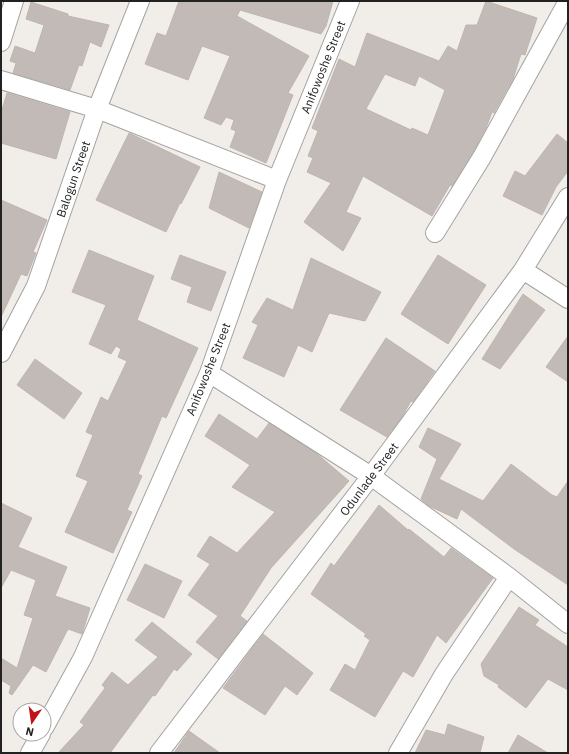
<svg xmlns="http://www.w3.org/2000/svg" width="569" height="754" viewBox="0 0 569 754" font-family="'IBM Plex Sans',sans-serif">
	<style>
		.building { fill: #c1bab6; stroke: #c2b5ad; fill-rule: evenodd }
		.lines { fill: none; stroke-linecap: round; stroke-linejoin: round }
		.street-casing { stroke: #a3a3a3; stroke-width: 20 }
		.street { stroke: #fff; stroke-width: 18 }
		.labels { text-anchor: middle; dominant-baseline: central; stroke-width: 3.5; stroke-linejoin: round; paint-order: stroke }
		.street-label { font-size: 12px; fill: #222; stroke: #fff }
	</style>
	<rect width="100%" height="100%" fill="#f1eeea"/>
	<path class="building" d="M 179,1 L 333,1 L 326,26 L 321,34 L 240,10 L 237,16 L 309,56 L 288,93 L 293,95 L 266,163 L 230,147 L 236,131 L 231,129 L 234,120 L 226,117 L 221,125 L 204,118 L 230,56 L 202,46 L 188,80 L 145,64 L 157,33 L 166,36 Z
		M 486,1 L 537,18 L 525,55 L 521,54 L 513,79 L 494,113 L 492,112 L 486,128 L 473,152 L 452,186 L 450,185 L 432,216 L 363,176 L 346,212 L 361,218 L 343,251 L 304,222 L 331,183 L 307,172 L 313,158 L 308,156 L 318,131 L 312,128 L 339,59 L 355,67 L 367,33 L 439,61 L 448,46 L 457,51 L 466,25 L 477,25 ZM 385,74 L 415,86 L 419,76 L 445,90 L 428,135 L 412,128 L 411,130 L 366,109 Z
		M 31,2 L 68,14 L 68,16 L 109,25 L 101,47 L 90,42 L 82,66 L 79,65 L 70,90 L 13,73 L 16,63 L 10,61 L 15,46 L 35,53 L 44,25 L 26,19 Z
		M 7,93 L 70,112 L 56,159 L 1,143 L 1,113 Z
		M 129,133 L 200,167 L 181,204 L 180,203 L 166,232 L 96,200 Z
		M 557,134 L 568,143 L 568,171 L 556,187 L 542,215 L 503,196 L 515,171 L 525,176 Z
		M 219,172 L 262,192 L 249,228 L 209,208 Z
		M 1,200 L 47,220 L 33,252 L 36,253 L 27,276 L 21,274 L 1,317 Z
		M 89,250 L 154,276 L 137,320 L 198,348 L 166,418 L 162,416 L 138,474 L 142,476 L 127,510 L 132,512 L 113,553 L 65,532 L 88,481 L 76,476 L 93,435 L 86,432 L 101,397 L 108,401 L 127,361 L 118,357 L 121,349 L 116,346 L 111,354 L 89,344 L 106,305 L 72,292 Z
		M 180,255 L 226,272 L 211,311 L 187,302 L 192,287 L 171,279 Z
		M 438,255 L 486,285 L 448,344 L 401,314 Z
		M 311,258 L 381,292 L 365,321 L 329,313 L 312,352 L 298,345 L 284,377 L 243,358 L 258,325 L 252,322 L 267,298 L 293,310 Z
		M 523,294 L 545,310 L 500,369 L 482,359 Z
		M 568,336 L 568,382 L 546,367 Z
		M 386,338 L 435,371 L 413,402 L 411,401 L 402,417 L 387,437 L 340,410 Z
		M 35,359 L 82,393 L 64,419 L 17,385 Z
		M 219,414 L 257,439 L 269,423 L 316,453 L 349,481 L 271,568 L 240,616 L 247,621 L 218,659 L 196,642 L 218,616 L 188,595 L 210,564 L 197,556 L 210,536 L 237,553 L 275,512 L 232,487 L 250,465 L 205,436 Z
		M 428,428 L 461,444 L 439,479 L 483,501 L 511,464 L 552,495 L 557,497 L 568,481 L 568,585 L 514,549 L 461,509 L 457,519 L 429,506 L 421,499 L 437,459 L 419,447 Z
		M 1,503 L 32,518 L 18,547 L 67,567 L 55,596 L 90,608 L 82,634 L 68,629 L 46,672 L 33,665 L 12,695 L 9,693 L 11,686 L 1,680 L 1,658 L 17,668 L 33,618 L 24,615 L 36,580 L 11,570 L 1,588 Z
		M 379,505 L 408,530 L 409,529 L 444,557 L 451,548 L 493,578 L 446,643 L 437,635 L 413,677 L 403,671 L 375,717 L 330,690 L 345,664 L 355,670 L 370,640 L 364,636 L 366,634 L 311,594 L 331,563 L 334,566 Z
		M 145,564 L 182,581 L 164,618 L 127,600 Z
		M 519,607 L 539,620 L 535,625 L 568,647 L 568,690 L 548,679 L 526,708 L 498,687 L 499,685 L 484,676 L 481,664 Z
		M 152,622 L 192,654 L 177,671 L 174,669 L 155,696 L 153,695 L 110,753 L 58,753 L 84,725 L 80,722 L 105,688 L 102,685 L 112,672 L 128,685 L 158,657 L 135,640 Z
		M 263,634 L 313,673 L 297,695 L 285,686 L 265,715 L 223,688 Z
		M 448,724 L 484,737 L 480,753 L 415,753 L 426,730 L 445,735 Z
		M 189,731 L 220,753 L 174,753 Z
		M 518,735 L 548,753 L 508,753 Z"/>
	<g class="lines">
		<g class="street-casing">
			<path id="street" d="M 1,42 L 14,1
				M 1,80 L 97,109 L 277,180
				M 435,233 L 482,157 L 568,1
				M 523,270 L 568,299
				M 1,353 L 36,286 L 97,109 L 140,1
				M 209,373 L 371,476 L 509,577 L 568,624
				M 44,728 L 83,657 L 209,373 L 277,180 L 350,1
				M 30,753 L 41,734
				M 159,753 L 371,476 L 523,270 L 568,197
				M 398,753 L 444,674 L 509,577"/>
		</g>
		<use href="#street" class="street"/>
	</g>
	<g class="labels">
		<g class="street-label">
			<text transform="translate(323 67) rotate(-68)">Anifowoshe Street</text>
			<text transform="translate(73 179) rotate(-71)">Balogun Street</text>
			<text transform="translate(208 369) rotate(-68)">Anifowoshe Street</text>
			<text transform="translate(369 479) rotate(-53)">Odunlade Street</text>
		</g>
	</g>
	<rect width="569" height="754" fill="none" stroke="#222222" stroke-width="4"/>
	<g transform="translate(32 722) rotate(193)"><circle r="19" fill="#ffffff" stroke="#a7a7a7"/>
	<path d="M0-3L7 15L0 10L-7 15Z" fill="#c1121a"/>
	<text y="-6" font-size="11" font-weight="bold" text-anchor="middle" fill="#222222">N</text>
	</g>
</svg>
